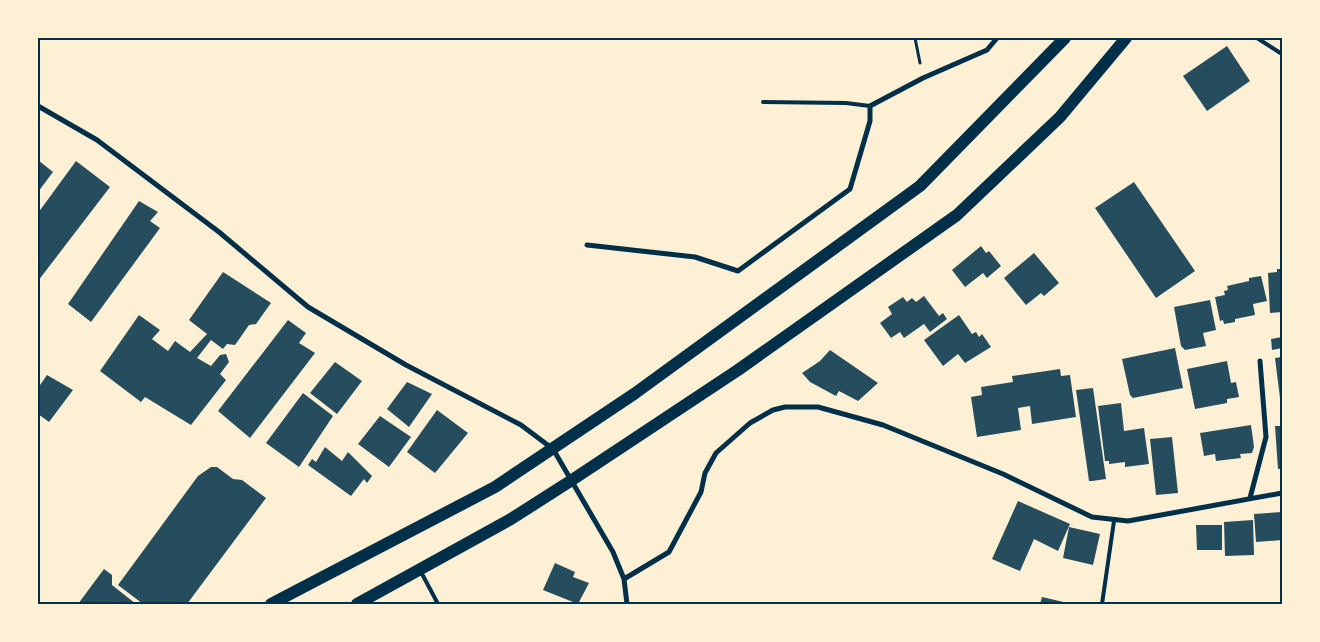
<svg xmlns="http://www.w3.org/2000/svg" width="1320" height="642" viewBox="0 0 1320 642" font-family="'PT Serif',serif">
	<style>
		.building { fill: #264d5e }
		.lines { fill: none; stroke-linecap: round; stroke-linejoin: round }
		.path { stroke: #003049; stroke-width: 3 }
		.service { stroke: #003049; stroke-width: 4 }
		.minor { stroke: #003049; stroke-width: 5 }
		.primary { stroke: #003049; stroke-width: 12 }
		.neatline { fill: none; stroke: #003049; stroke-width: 2 }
	</style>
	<rect width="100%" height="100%" fill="#fdf0d5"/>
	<path class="building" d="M 1227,46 L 1250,81 L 1207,111 L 1183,76 Z
		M 38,160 L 53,172 L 38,192 Z
		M 76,161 L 110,187 L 38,281 L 38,213 Z
		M 1134,182 L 1195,271 L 1156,298 L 1095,208 Z
		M 139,201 L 158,212 L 150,221 L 160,228 L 91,322 L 68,304 Z
		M 981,246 L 986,253 L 989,251 L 1001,266 L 987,278 L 983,273 L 965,287 L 952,270 Z
		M 1034,253 L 1059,283 L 1044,296 L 1041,293 L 1026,305 L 1004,278 Z
		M 1277,269 L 1282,269 L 1282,312 L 1270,313 L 1268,273 L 1277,272 Z
		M 223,272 L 271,303 L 256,324 L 249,325 L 235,345 L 227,344 L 223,349 L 211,340 L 197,358 L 211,366 L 220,355 L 226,354 L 229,362 L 220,374 L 226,380 L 191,425 L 145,397 L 141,402 L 100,371 L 139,315 L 160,330 L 152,339 L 168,351 L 175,341 L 190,352 L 207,334 L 189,320 Z
		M 1261,276 L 1267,301 L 1253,304 L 1255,315 L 1235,319 L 1235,322 L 1224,324 L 1223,320 L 1220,321 L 1215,297 L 1225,295 L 1224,291 L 1228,290 L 1227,286 L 1249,281 L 1249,278 Z
		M 924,296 L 939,316 L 943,313 L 947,319 L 930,332 L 924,324 L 904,338 L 900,332 L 891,338 L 880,323 L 892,314 L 888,307 L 903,297 L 907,302 L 912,298 L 916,302 Z
		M 1210,300 L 1216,330 L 1203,333 L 1206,346 L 1185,350 L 1181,346 L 1174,307 Z
		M 959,315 L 972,334 L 976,332 L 979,337 L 982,334 L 991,347 L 965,363 L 958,354 L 943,366 L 924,340 Z
		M 288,320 L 306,333 L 299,343 L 315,353 L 250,438 L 218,411 Z
		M 1282,337 L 1282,348 L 1272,350 L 1271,339 Z
		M 1175,348 L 1183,388 L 1133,398 L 1130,395 L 1122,359 Z
		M 830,350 L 878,383 L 858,401 L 839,391 L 836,396 L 810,382 L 802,373 L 820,361 Z
		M 1282,357 L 1282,406 L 1281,406 L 1275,358 Z
		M 1227,361 L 1231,383 L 1236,382 L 1239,397 L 1227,399 L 1227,403 L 1195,409 L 1187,369 Z
		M 335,362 L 362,381 L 337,414 L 310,393 Z
		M 1060,369 L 1061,376 L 1070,375 L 1076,417 L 1032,424 L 1030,406 L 1018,408 L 1021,430 L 977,437 L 971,397 L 982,395 L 981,387 L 1013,382 L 1012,376 Z
		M 47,375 L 73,390 L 49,422 L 38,414 L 38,388 Z
		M 407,382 L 432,394 L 409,427 L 387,409 Z
		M 1093,388 L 1106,479 L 1092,481 L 1089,481 L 1076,390 Z
		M 303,393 L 333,416 L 299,467 L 266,443 Z
		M 1121,403 L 1124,431 L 1144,428 L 1149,464 L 1125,467 L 1125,462 L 1109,464 L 1109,461 L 1105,461 L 1098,406 Z
		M 437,410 L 468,433 L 435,473 L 407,452 Z
		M 380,416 L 411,437 L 389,467 L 358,444 Z
		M 1251,425 L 1254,447 L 1252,453 L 1240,454 L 1241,458 L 1216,461 L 1215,454 L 1204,456 L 1200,433 Z
		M 1275,426 L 1282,426 L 1282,469 L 1278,469 Z
		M 1172,437 L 1178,493 L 1156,495 L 1150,439 Z
		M 325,447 L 342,461 L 348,452 L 372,476 L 367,483 L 364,479 L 351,496 L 308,465 L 312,459 L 316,462 Z
		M 211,467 L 217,467 L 233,479 L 242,480 L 266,498 L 187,604 L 143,604 L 118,585 L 198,476 Z
		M 1018,501 L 1070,524 L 1058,551 L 1034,539 L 1020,571 L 992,559 Z
		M 1282,512 L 1282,540 L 1256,542 L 1254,514 Z
		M 1253,520 L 1254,555 L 1225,556 L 1224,522 Z
		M 1196,525 L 1222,525 L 1222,550 L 1197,550 Z
		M 1069,527 L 1100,534 L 1093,565 L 1063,558 Z
		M 555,563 L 575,572 L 573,577 L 589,583 L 578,604 L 543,590 Z
		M 104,569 L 112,575 L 112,585 L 136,604 L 78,604 Z
		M 1042,597 L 1072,604 L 1040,604 Z"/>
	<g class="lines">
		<path class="path" d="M 915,38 L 920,63"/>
		<path class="service" d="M 1257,38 L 1282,54
			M 763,102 L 846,103 L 870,106
			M 421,572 L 438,604
			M 1102,604 L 1114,521"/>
		<path class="minor" d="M 38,106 L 97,140 L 219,232 L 308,307 L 406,365 L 521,425 L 553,449 L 613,552 L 624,579 L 627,604
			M 587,245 L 695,257 L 738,271 L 850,189 L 870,121 L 870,106 L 923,78 L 987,50 L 997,38
			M 1250,498 L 1266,437 L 1260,361
			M 624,579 L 669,552 L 701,492 L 705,473 L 716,453 L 750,423 L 773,410 L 785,407 L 818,407 L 883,425 L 1003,474 L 1092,517 L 1128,521 L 1282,493"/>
		<path class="primary" d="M 271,604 L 495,487 L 634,394 L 920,186 L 1065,38
			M 357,604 L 511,519 L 572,480 L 738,370 L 957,215 L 1060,117 L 1126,38"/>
	</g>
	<rect width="1320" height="642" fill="none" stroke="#fdf0d5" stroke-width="78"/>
	<rect x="39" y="39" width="1242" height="564" class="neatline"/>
</svg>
